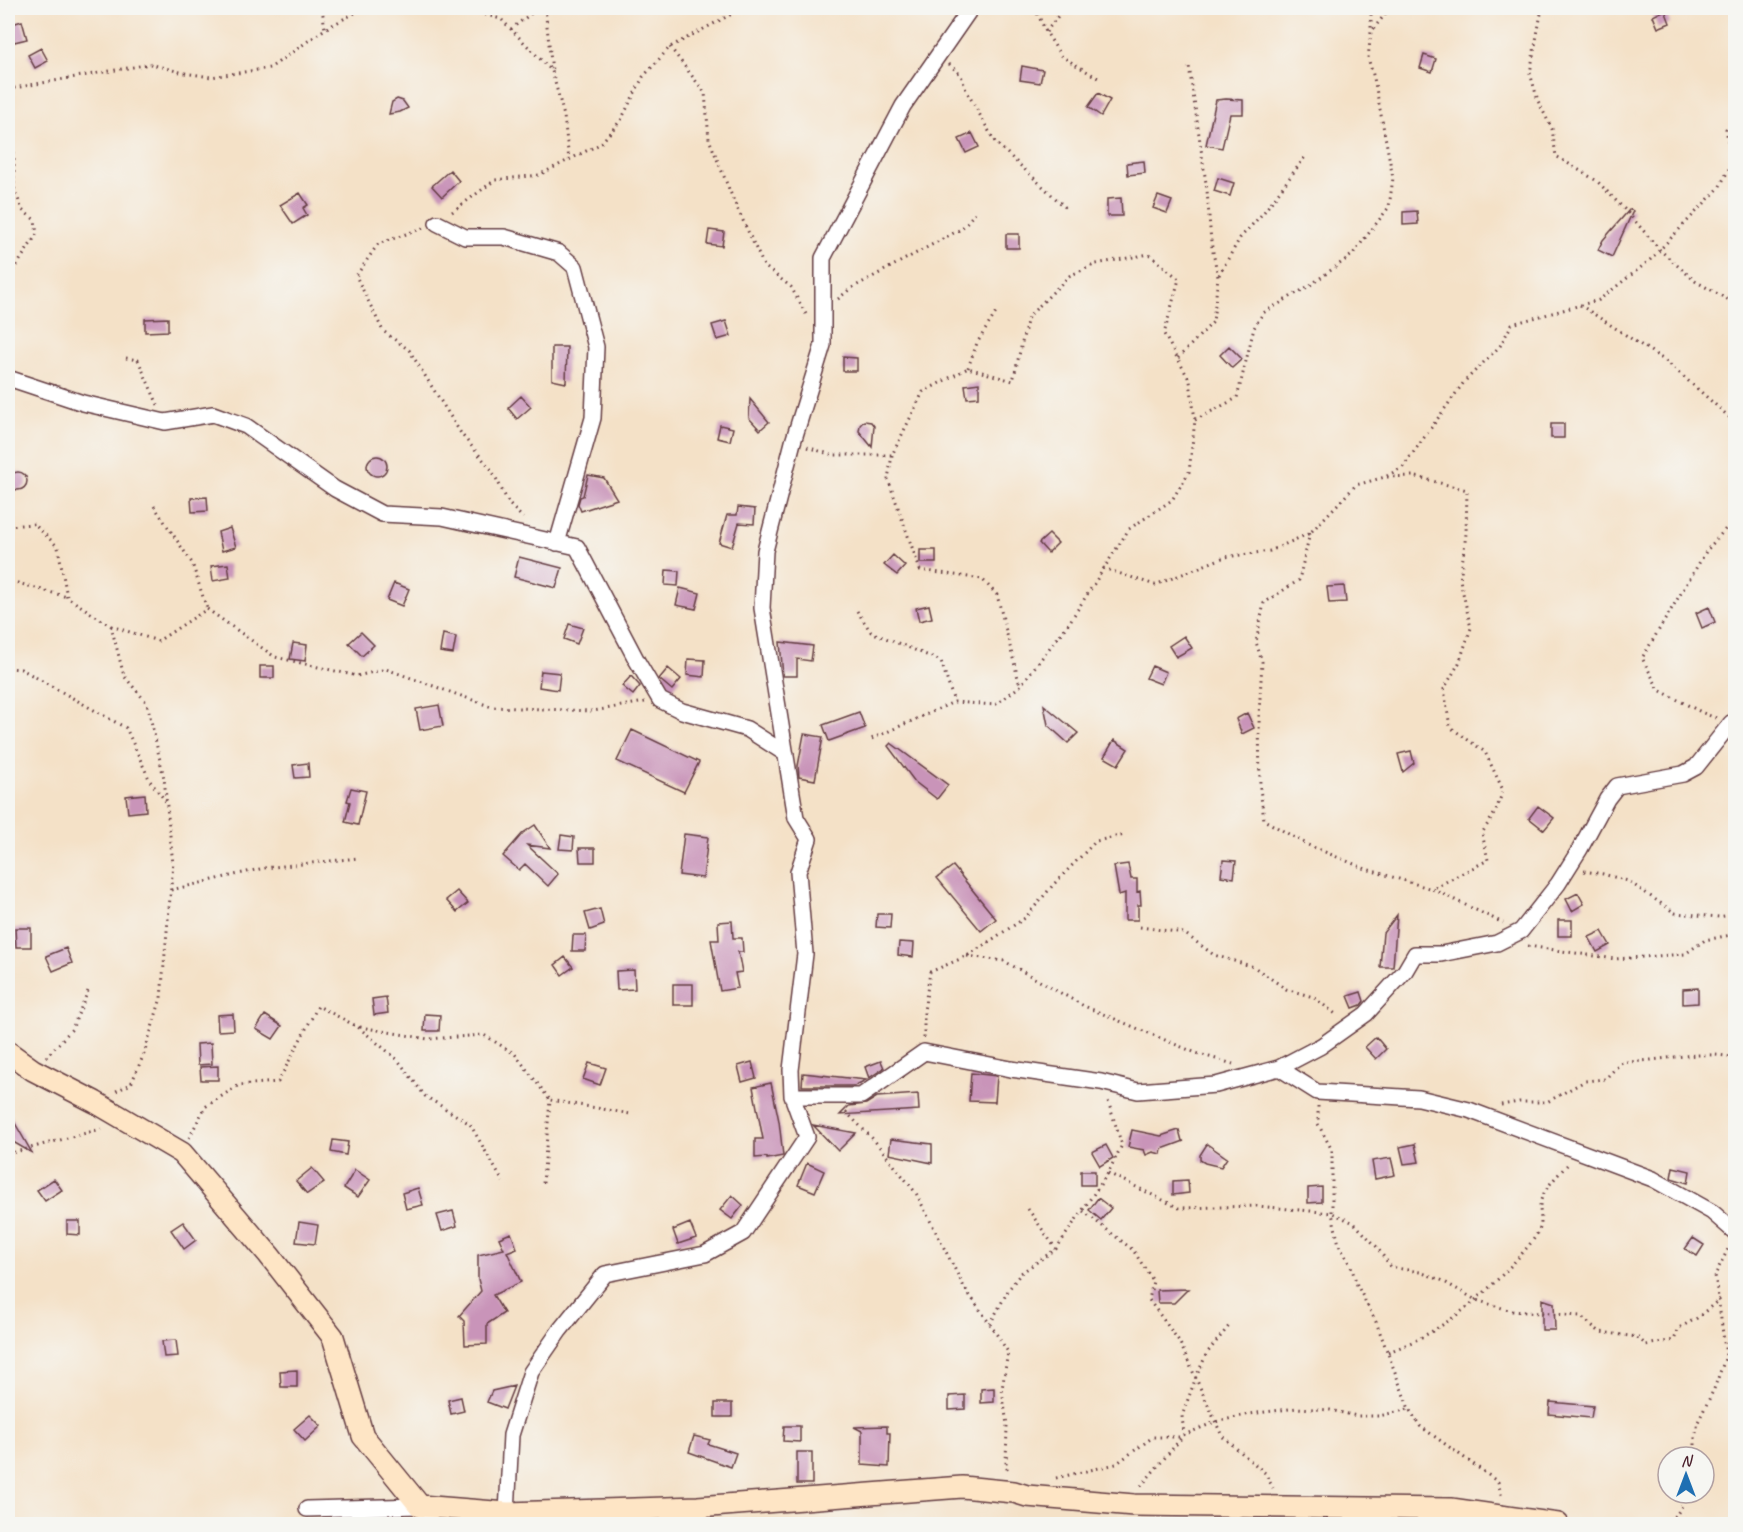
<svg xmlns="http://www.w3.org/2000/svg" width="1743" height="1532" viewBox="0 0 1743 1532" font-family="Caveat,sans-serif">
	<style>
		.building { fill: #c994b9 }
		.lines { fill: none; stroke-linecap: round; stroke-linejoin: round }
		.street-casing { stroke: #643c42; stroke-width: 18 }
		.secondary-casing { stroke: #643c42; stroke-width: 24 }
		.path { stroke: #643c42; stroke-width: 3; stroke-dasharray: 1.5 4.5; stroke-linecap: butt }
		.street { stroke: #fff; stroke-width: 15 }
		.secondary { stroke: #fee5c5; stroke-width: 21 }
	</style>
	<rect width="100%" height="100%" fill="#f6f6f2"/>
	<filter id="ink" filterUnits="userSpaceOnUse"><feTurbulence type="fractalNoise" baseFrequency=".0167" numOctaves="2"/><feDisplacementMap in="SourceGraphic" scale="12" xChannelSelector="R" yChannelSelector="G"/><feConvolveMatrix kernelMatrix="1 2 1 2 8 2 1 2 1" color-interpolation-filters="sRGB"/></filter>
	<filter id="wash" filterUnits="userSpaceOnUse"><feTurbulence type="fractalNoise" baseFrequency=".008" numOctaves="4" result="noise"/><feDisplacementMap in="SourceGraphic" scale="24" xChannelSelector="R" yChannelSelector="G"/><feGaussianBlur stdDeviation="1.35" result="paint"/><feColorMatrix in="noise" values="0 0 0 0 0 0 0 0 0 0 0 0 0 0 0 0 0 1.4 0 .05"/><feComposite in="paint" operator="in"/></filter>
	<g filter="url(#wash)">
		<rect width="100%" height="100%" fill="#f4e1c7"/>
		<g id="blocks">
			<path class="building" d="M 1665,10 L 1670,23 L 1658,28 L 1653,16 Z
				M 22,21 L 27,39 L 14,42 L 9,25 Z
				M 41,48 L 48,61 L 35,68 L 28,55 Z
				M 1424,55 L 1436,59 L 1432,72 L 1420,68 Z
				M 1022,66 L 1043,70 L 1040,83 L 1020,80 Z
				M 1098,93 L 1110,100 L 1101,116 L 1088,107 Z
				M 397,99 L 403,101 L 408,108 L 400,112 L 389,114 L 392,102 Z
				M 1226,99 L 1243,100 L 1243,114 L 1230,114 L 1222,148 L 1206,145 L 1216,100 Z
				M 972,133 L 979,147 L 966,153 L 959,139 Z
				M 1144,161 L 1145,173 L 1128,175 L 1127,163 Z
				M 450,170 L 459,181 L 442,197 L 432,186 Z
				M 1218,178 L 1234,183 L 1230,196 L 1214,191 Z
				M 300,193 L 308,205 L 303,208 L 307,215 L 293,224 L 280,205 Z
				M 1158,196 L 1172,201 L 1167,213 L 1153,208 Z
				M 1121,198 L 1122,216 L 1107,216 L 1107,199 Z
				M 1630,209 L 1633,211 L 1612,257 L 1598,250 L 1603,240 Z
				M 1417,211 L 1418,224 L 1403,225 L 1403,212 Z
				M 709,230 L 724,232 L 722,246 L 707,244 Z
				M 1006,234 L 1019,234 L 1019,248 L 1006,248 Z
				M 168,318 L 168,331 L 145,332 L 145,319 Z
				M 726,321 L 731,336 L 717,340 L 712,325 Z
				M 1229,346 L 1242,359 L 1232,368 L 1220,355 Z
				M 552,347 L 567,347 L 566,383 L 552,380 Z
				M 843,357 L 857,358 L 857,371 L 843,371 Z
				M 979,383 L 979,397 L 967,398 L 965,385 Z
				M 521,396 L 531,407 L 517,419 L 508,408 Z
				M 750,399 L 769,422 L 760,430 L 749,418 Z
				M 864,421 L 871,422 L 874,426 L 872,447 L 859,431 L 860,425 Z
				M 1551,424 L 1564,424 L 1564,438 L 1551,438 Z
				M 720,425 L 733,428 L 730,441 L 717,438 Z
				M367 466a10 10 0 1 1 20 0a10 10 0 1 1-20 0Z
				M9 481a9 9 0 1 1 18 0a9 9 0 1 1-18 0Z
				M 588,475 L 604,478 L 617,499 L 581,511 L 578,504 L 580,497 L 583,496 Z
				M 207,497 L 208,511 L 192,512 L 191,498 Z
				M 738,507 L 755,509 L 754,524 L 739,523 L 732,547 L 719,543 L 727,515 L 737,515 Z
				M 230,528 L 236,547 L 222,551 L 218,532 Z
				M 1049,534 L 1058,543 L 1048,553 L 1039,543 Z
				M 920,550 L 936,550 L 936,563 L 920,563 Z
				M 893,555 L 905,566 L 897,575 L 884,565 Z
				M 519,557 L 562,568 L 556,588 L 514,577 Z
				M 228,564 L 230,578 L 213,581 L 211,566 Z
				M 666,570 L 679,571 L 678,586 L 665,585 Z
				M 394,583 L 409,589 L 402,606 L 387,600 Z
				M 1344,586 L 1346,602 L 1329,603 L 1327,587 Z
				M 680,588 L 700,593 L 696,609 L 676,605 Z
				M 929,605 L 932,618 L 919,621 L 916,608 Z
				M 1709,607 L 1715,622 L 1702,628 L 1696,613 Z
				M 569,624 L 583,628 L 577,644 L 564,639 Z
				M 361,632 L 374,645 L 362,656 L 349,643 Z
				M 443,634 L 456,637 L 453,654 L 440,652 Z
				M 1184,636 L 1192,648 L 1176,657 L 1169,646 Z
				M 780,642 L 813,646 L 811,661 L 797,659 L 797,676 L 783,676 Z
				M 293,643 L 307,645 L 305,661 L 290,659 Z
				M 688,659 L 705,660 L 704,677 L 687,675 Z
				M 260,666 L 274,666 L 274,678 L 260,678 Z
				M 1152,666 L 1166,672 L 1161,684 L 1146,678 Z
				M 668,668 L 681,679 L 672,690 L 659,679 Z
				M 541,671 L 560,673 L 558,690 L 539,687 Z
				M 631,676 L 640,686 L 633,695 L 622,686 Z
				M 439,705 L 443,726 L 420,730 L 416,709 Z
				M 1044,705 L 1078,733 L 1068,743 L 1048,725 Z
				M 859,712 L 865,728 L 829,741 L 823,725 Z
				M 1247,713 L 1254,728 L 1242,734 L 1236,719 Z
				M 632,730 L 699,762 L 684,792 L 617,761 Z
				M 804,734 L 823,737 L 815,780 L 799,777 L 798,766 Z
				M 1114,740 L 1128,749 L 1118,765 L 1104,757 Z
				M 891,743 L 948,785 L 937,799 L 915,782 L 888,746 Z
				M 1411,751 L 1414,763 L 1403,772 L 1398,754 Z
				M 308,763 L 309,777 L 295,778 L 293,765 Z
				M 351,788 L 366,791 L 358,825 L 345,822 L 350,802 L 347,801 Z
				M 145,794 L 146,811 L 128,813 L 126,796 Z
				M 1538,806 L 1554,818 L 1544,830 L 1529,818 Z
				M 535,825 L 550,848 L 527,845 L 558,874 L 548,886 L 525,864 L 519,870 L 503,856 L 523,833 Z
				M 684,834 L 708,837 L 703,878 L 679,875 Z
				M 561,835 L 574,837 L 573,850 L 559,849 Z
				M 579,848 L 595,848 L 595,862 L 580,862 Z
				M 1223,860 L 1236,861 L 1234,878 L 1221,876 Z
				M 1128,864 L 1131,879 L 1137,879 L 1137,892 L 1140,891 L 1141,905 L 1138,905 L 1138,920 L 1125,920 L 1125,893 L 1119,895 L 1114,866 Z
				M 953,866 L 996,919 L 981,931 L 937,878 Z
				M 457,891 L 468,903 L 457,912 L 446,900 Z
				M 1578,893 L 1584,904 L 1572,911 L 1566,899 Z
				M 600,909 L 604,925 L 590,930 L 585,913 Z
				M 877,914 L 891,914 L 890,928 L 876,927 Z
				M 1397,915 L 1393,967 L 1380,967 L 1383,933 Z
				M 1558,920 L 1572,920 L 1572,936 L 1558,936 Z
				M 732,921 L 733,938 L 742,938 L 743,952 L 738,952 L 742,972 L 735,973 L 738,988 L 720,991 L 711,940 L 719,940 L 718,922 Z
				M 15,928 L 31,928 L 31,947 L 16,947 Z
				M 1602,931 L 1610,945 L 1597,952 L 1589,937 Z
				M 573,935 L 586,935 L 585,951 L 572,951 Z
				M 899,942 L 914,943 L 913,957 L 898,955 Z
				M 66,948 L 72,963 L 53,971 L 46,956 Z
				M 565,957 L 573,967 L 562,975 L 555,965 Z
				M 634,970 L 635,989 L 617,990 L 616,971 Z
				M 673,984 L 693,984 L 693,1005 L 673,1005 Z
				M 1698,988 L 1698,1003 L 1683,1004 L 1683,989 Z
				M 1361,992 L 1364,1001 L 1361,1005 L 1353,1008 L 1348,996 Z
				M 386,997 L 388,1013 L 374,1015 L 372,999 Z
				M 233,1014 L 234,1030 L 218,1031 L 217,1015 Z
				M 425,1014 L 440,1015 L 439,1031 L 424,1031 Z
				M 265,1015 L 282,1026 L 273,1039 L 256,1029 Z
				M 1376,1037 L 1386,1049 L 1376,1059 L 1365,1047 Z
				M 211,1043 L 212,1064 L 198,1065 L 197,1044 Z
				M 881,1061 L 884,1068 L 869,1078 L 865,1067 Z
				M 752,1062 L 756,1078 L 742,1082 L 738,1066 Z
				M 589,1063 L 606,1068 L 600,1085 L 583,1079 Z
				M 218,1066 L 218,1080 L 201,1080 L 200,1067 Z
				M 803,1073 L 866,1080 L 854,1086 L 802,1086 Z
				M 971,1073 L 997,1076 L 995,1102 L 969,1101 Z
				M 771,1083 L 779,1121 L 783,1156 L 767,1159 L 767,1157 L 755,1158 L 755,1139 L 763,1139 L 753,1087 Z
				M 918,1094 L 919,1110 L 840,1115 L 849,1106 L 866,1104 L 877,1097 Z
				M 8,1111 L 32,1153 L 8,1139 Z
				M 813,1125 L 856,1133 L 838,1151 Z
				M 1132,1130 L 1161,1136 L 1179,1130 L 1182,1141 L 1184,1141 L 1162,1149 L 1161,1154 L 1153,1152 L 1146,1155 L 1144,1150 L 1128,1147 Z
				M 891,1139 L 932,1144 L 932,1163 L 889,1154 Z
				M 333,1140 L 348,1142 L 346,1155 L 331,1152 Z
				M 1207,1144 L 1227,1158 L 1221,1167 L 1205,1163 L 1200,1160 L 1200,1155 Z
				M 1415,1144 L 1419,1162 L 1404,1164 L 1400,1147 Z
				M 1106,1145 L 1113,1158 L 1100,1166 L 1092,1152 Z
				M 1391,1158 L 1395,1175 L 1375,1179 L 1372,1161 Z
				M 807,1163 L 824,1171 L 815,1192 L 798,1185 Z
				M 1673,1167 L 1690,1171 L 1688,1183 L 1671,1178 Z
				M 312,1168 L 324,1182 L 307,1194 L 296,1181 Z
				M 355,1170 L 370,1180 L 358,1197 L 344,1188 Z
				M 1081,1171 L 1095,1171 L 1095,1185 L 1081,1185 Z
				M 54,1179 L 62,1190 L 45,1201 L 37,1190 Z
				M 1188,1180 L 1189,1193 L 1173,1195 L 1173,1181 Z
				M 1322,1187 L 1322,1202 L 1308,1203 L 1308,1188 Z
				M 418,1188 L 423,1205 L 406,1209 L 402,1193 Z
				M 732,1195 L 743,1205 L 732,1219 L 720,1210 Z
				M 1098,1198 L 1111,1208 L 1101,1220 L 1089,1210 Z
				M 453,1211 L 457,1226 L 442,1231 L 437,1215 Z
				M 67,1221 L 80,1221 L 80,1235 L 67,1234 Z
				M 183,1222 L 196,1240 L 184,1249 L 171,1230 Z
				M 299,1222 L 318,1225 L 315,1244 L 296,1242 Z
				M 690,1223 L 696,1238 L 678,1244 L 673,1230 Z
				M 511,1233 L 517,1248 L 507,1252 L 521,1282 L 493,1295 L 504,1313 L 487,1324 L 487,1344 L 465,1345 L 464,1321 L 459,1316 L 481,1291 L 478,1279 L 478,1255 L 504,1249 L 499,1238 Z
				M 1693,1238 L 1704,1245 L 1697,1256 L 1685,1249 Z
				M 1188,1289 L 1174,1303 L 1158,1303 L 1157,1290 Z
				M 1542,1299 L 1554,1303 L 1555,1330 L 1542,1330 Z
				M 176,1340 L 178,1356 L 164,1357 L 162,1341 Z
				M 297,1370 L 297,1387 L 281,1387 L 280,1371 Z
				M 514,1386 L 505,1409 L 487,1402 L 492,1391 Z
				M 994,1388 L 994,1402 L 981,1403 L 981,1389 Z
				M 965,1395 L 965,1409 L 949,1410 L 949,1396 Z
				M 461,1397 L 464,1411 L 451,1414 L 448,1400 Z
				M 1550,1402 L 1593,1406 L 1591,1418 L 1549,1414 Z
				M 715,1403 L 732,1403 L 732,1417 L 715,1417 Z
				M 310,1415 L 321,1426 L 305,1441 L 294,1429 Z
				M 784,1426 L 800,1426 L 800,1442 L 783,1441 Z
				M 887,1426 L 887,1433 L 890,1433 L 889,1467 L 862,1465 L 862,1431 L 854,1427 Z
				M 694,1436 L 710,1440 L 708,1444 L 736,1453 L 731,1467 L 689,1452 Z
				M 797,1452 L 812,1452 L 812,1484 L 797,1484 Z"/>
		</g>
	</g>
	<g filter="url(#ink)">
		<use href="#blocks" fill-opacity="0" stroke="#643c42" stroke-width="1.5"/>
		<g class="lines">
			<g class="street-casing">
				<path id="street" d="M 437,223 L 465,237 L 504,237 L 559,253 L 575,267 L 596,347 L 593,418 L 557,543
					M 8,378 L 83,403 L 165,422 L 213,414 L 246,426 L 335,489 L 382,514 L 442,517 L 577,547 L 637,661 L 660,700 L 682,711 L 747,729 L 786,754
					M 1279,1068 L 1317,1092 L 1419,1098 L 1469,1110 L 1653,1179 L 1712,1212 L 1736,1233
					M 792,1096 L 861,1096 L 924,1052 L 1011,1069 L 1101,1082 L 1138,1091 L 1216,1085 L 1279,1068 L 1321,1046 L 1366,1014 L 1405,971 L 1415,954 L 1441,954 L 1497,943 L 1521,931 L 1558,884 L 1580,849 L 1607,799 L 1617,786 L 1683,774 L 1696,767 L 1731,723
					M 307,1509 L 420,1506 L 431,1524
					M 509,1524 L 507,1513 L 511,1435 L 531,1372 L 560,1330 L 605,1274 L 705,1254 L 743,1233 L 807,1137 L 792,1096 L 791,1070 L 805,954 L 798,872 L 809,839 L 796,818 L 762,608 L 765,551 L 793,442 L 823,345 L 823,258 L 903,106 L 971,8"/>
			</g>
			<g class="secondary-casing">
				<path id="secondary" d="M 8,1052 L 33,1070 L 95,1102 L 182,1153 L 269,1255 L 333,1337 L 363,1436 L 420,1506 L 507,1513 L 698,1507 L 962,1487 L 1014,1492 L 1027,1496 L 1134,1505 L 1451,1509 L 1558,1524"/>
			</g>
			<path class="path" d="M 322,8 L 325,29
				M 469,8 L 471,11 L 501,19 L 552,71 L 564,116 L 569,160
				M 545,8 L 552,71
				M 1035,8 L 1046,32 L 1061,56 L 1098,78
				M 1371,8 L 1371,32
				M 1542,8 L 1530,73 L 1538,101 L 1552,129 L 1556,156 L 1597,181 L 1629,214 L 1660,250 L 1695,281 L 1736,304
				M 511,29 L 538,8
				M 1046,32 L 1064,8
				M 670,47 L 705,93 L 709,139 L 733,199 L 764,266 L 791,287 L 807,316
				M 949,64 L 961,75 L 966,90 L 995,142 L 1066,208
				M 8,89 L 150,64 L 184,73 L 211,77 L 270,68 L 325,29 L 364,8
				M 8,149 L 14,154 L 14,187 L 22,210 L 35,220 L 37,234 L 8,279
				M 452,212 L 495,180 L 539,175 L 600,144 L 621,120 L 643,77 L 670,47 L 743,8
				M 423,228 L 378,244 L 356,276 L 383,331 L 409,350 L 462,435 L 492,470 L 509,504 L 523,518
				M 1219,275 L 1240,238 L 1264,212 L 1305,157
				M 838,299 L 850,289 L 961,229 L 975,213
				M 1580,305 L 1667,362 L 1736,423
				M 126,358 L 138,360 L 158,405
				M 1178,358 L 1213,322 L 1218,277 L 1211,242 L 1207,190 L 1189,66
				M 968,368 L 977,343 L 997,311
				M 1195,420 L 1237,398 L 1254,328 L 1263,313 L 1309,286 L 1352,255 L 1389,207 L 1393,178 L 1374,78 L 1368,58 L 1371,32 L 1390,8
				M 807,447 L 832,455 L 892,455 L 923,392 L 968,368 L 1013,381 L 1028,317 L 1069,276 L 1096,264 L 1149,254 L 1179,279 L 1164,334 L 1190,381 L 1195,420 L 1189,472 L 1172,500 L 1129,529 L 1069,623 L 1020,686 L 995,705 L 954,702 L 869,740
				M 892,455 L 888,479 L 920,570 L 982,579 L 997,595 L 1020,686
				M 1387,477 L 1413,476 L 1467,490 L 1466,534 L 1460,580 L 1471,628 L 1459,663 L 1444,689 L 1450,727 L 1485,752 L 1503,790 L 1496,811 L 1482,833 L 1488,860 L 1432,889
				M 154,506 L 192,563 L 207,609
				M 8,526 L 34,524 L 58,547 L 67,597 L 111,626 L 124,676 L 147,703 L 164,778 L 173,864 L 161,998 L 144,1054 L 131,1084 L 114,1092
				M 1310,533 L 1299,580 L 1264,603 L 1256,642 L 1262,662 L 1259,716 L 1260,788 L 1264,820 L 1308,845 L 1366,869 L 1432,889 L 1503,923
				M 1103,568 L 1155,585 L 1225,557 L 1270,551 L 1310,533 L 1356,485 L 1385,477 L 1403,467 L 1464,382 L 1500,346 L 1512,324 L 1599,300 L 1649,261 L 1719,188 L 1732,163 L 1726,129 L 1736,117
				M 8,576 L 11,581 L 67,597
				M 857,611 L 871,632 L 941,661 L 954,702
				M 111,626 L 158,641 L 207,609 L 275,657 L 357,676 L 386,669 L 492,707 L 593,711 L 645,702
				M 8,668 L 21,669 L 126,728 L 150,781 L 167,803
				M 1716,718 L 1703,713 L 1659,690 L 1642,658 L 1707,550 L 1736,517
				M 1584,871 L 1603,874 L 1628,881 L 1675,913 L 1719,917 L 1736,914
				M 171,890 L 264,868 L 358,858
				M 1140,927 L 1184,933 L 1214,955 L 1254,967 L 1286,989 L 1313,997 L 1337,1015
				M 1528,946 L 1615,959 L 1685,954 L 1705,940 L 1736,934
				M 967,956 L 1004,961 L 1084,1006 L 1196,1053 L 1233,1064
				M 360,1027 L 428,1039 L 484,1035 L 515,1054 L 550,1100
				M 924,1038 L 924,1011 L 930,972 L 967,956 L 1025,918 L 1054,884 L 1096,841 L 1125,835
				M 46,1057 L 72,1029 L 88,991
				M 1501,1105 L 1519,1102 L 1547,1102 L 1585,1081 L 1605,1079 L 1622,1062 C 1659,1062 1698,1049 1736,1058
				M 1318,1106 L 1318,1124 L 1332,1150 L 1332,1213 L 1339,1245 L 1351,1266 L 1357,1285 L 1376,1322 L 1409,1409 L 1420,1426 L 1498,1482 L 1502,1498
				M 846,1112 L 874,1140 L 916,1193 L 964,1287 L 990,1324 L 1008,1352 L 1002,1389 L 1007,1425 L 1006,1464 L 1008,1473
				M 189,1138 L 205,1107 L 239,1085 L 278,1082 L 318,1006 L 358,1027 L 398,1060 L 425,1096 L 470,1124 L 503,1182
				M 8,1154 L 101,1129
				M 1108,1173 L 1179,1208 L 1257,1206 L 1332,1213 L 1354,1223 L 1376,1246 L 1391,1267 L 1420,1272 L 1441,1280 L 1476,1300 L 1512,1311 L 1580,1316 L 1600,1332 L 1637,1337 L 1646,1345 L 1674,1340 L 1679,1328 L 1697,1318 L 1720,1299
				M 543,1183 L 550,1100 L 631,1114
				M 1028,1209 L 1056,1249
				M 1083,1211 L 1133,1250 L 1153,1281 L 1149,1300 L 1179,1341 L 1222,1436 L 1265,1473 L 1273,1488
				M 990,1324 L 1009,1289 L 1021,1273 L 1056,1249 L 1108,1173 L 1122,1145 L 1107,1098
				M 1388,1352 C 1441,1333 1481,1299 1518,1258 C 1525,1250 1536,1238 1540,1228 C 1543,1219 1538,1209 1541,1200 C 1545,1187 1560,1173 1569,1163
				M 1695,1457 L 1695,1438 L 1698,1422 L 1714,1389 L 1726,1356 L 1715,1275 L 1729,1247
				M 1056,1478 L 1116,1464 L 1153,1437 L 1179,1437 L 1215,1422 L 1250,1414 L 1297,1408 L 1330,1410 L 1357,1416 L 1379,1416 L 1409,1409
				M 1141,1486 L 1184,1435 L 1182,1416 L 1196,1377 L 1207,1353 L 1229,1326
				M 1664,1524 L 1677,1514 L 1690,1493"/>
			<use href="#street" class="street"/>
			<use href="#secondary" class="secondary"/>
		</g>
	</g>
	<rect width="1743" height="1532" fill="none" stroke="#f6f6f2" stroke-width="30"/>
	<g transform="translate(1686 1475)"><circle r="28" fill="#f6f6f2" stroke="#b1a0a2" stroke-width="1.5"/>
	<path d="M0-4.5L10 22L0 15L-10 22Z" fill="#1f6fb2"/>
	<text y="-9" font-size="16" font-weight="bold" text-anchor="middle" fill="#4a1f2b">N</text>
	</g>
</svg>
